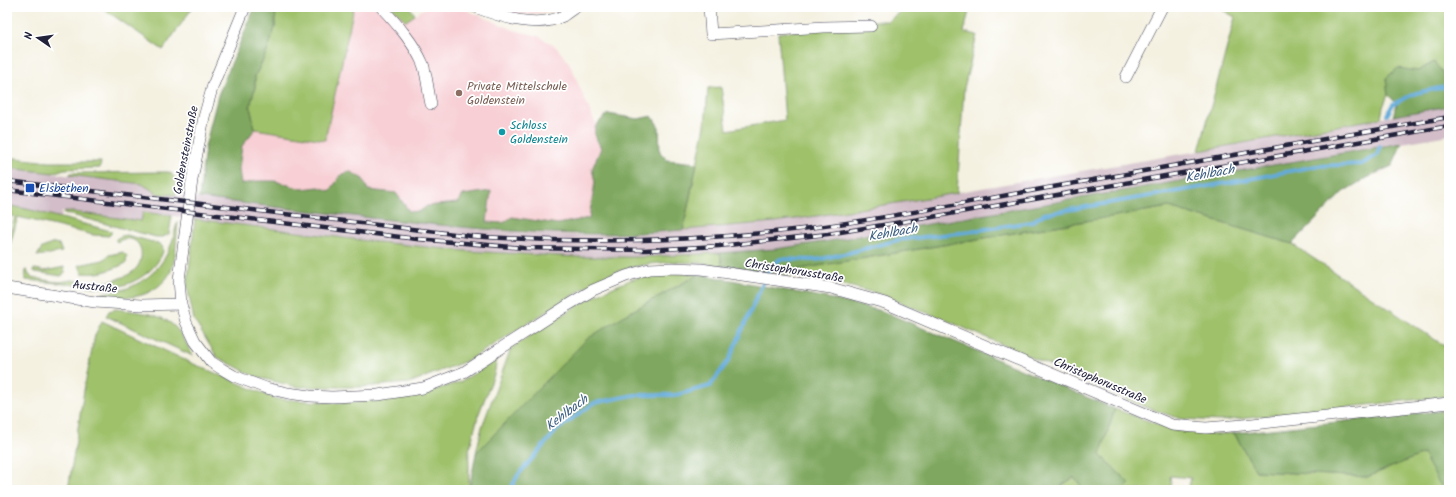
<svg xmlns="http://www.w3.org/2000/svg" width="1456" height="497" viewBox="0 0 1456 497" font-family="Kalam,sans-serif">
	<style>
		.built { fill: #f7cfd4 }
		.industrial { fill: #d2bdc8 }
		.green { fill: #9fc16a; stroke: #607252 }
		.forest { fill: #7fa75e; stroke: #50644c }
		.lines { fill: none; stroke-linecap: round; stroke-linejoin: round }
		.stream { stroke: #63abda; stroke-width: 4 }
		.minor-casing { stroke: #424154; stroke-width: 12 }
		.minor { stroke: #fff; stroke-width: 11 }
		.rail-casing { stroke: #22223b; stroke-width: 4.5 }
		.rail { stroke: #fff; stroke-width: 3; stroke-dasharray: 9; stroke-linecap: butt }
		.education-dot { fill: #8d6e63; stroke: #fff; stroke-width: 1.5 }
		.culture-dot { fill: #0f9aa8; stroke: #fff; stroke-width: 1.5 }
		.transit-dot { fill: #1a4fb4; stroke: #fff; stroke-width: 1.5 }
		.labels { text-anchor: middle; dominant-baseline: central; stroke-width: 3.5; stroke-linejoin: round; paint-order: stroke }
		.education-label { font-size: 12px; fill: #785e54; stroke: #fff; text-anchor: start }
		.culture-label { font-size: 12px; fill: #0d838f; stroke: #fff; text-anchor: start }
		.street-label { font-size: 12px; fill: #22223b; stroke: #fff }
		.transit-label { font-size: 12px; fill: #164399; stroke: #fff; text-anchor: start }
		.water-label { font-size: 13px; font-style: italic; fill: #3f6083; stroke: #fff }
	</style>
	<rect width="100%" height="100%" fill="#fff"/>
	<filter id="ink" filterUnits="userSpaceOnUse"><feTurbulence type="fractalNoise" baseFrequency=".025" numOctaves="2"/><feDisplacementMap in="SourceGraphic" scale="8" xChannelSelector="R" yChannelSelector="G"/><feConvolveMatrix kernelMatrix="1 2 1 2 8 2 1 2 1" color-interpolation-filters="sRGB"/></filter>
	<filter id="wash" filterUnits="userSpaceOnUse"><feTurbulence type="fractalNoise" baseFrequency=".012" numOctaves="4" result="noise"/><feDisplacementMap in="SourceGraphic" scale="16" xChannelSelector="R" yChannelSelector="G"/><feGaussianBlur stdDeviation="0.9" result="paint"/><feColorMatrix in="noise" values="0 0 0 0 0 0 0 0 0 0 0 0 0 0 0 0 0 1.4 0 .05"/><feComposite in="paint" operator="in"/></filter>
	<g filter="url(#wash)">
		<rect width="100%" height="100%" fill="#f4f1e1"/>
		<path class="built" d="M 354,7 L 391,7 L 406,21 L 426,7 L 459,7 L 514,30 L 538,36 L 555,46 L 569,62 L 596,125 L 594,136 L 601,148 L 592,169 L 595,182 L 589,218 L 558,224 L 537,220 L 503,223 L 487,222 L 490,191 L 457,203 L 427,206 L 419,212 L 409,211 L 396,193 L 368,190 L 363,179 L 341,175 L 330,191 L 319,187 L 302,189 L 275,181 L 257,181 L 241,184 L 239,169 L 242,146 L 255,129 L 325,140 Z
			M 488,7 L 564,7 L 560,10 L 531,14 L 511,14 Z"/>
		<path class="industrial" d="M 1449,106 L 1449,135 L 830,241 L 776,249 L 720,253 L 644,257 L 577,257 L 465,251 L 368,241 L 143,212 L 141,221 L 65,211 L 62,212 L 61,218 L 7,205 L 7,168 L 142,184 L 158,194 L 176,195 L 472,229 L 526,233 L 578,235 L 644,234 L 775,222 L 823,215 L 1199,151 Z"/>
		<path class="green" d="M 101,7 L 193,7 L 163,50 Z
			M 276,7 L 354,7 L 325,140 L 255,129 L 250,107 L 255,87 L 255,76 L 267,52 L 275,28 Z
			M 391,7 L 410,7 L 415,15 L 406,21 Z
			M 906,7 L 970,7 L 964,32 L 977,35 L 964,88 L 957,193 L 823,215 L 775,222 L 683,230 L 705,126 L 708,88 L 721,87 L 727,130 L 785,120 L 778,33 L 872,21 L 888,21 Z
			M 1217,7 L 1449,7 L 1449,76 L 1443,77 L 1434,62 L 1418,71 L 1398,69 L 1386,78 L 1388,95 L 1383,107 L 1381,118 L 1199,151 L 1235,17 Z
			M 7,157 L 49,162 L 101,162 L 100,168 L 64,169 L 53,173 L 7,168 Z
			M 169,172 C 178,178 176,185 176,195 L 158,194 L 142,184 L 69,175 L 71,173 Z
			M 7,205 L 31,210 L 111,231 L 111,234 L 109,236 L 93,235 L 18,217 L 7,255 L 7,242 L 15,217 L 7,215 Z
			M 1169,207 L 1292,244 L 1449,349 L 1449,396 L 1221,421 L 1181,419 L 1148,408 L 948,321 L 879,294 L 833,282 L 776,273 Z
			M 65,211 L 141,221 L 143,212 L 172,216 L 169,234 L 163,237 L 156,237 L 64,213 Z
			M 195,219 L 368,241 L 465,251 L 577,257 L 644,257 L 720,253 L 722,266 L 702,263 L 672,262 L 649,264 L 628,268 L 611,274 L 583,289 L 469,360 L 409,383 L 360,387 L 297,387 L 256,377 L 217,357 L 194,320 L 187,286 Z
			M 178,221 C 176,237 177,258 170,273 C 162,287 145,297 129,297 C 120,298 110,295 101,294 C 109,291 117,291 125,289 C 147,282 163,266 171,245 C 174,237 175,228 178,221 Z
			M 127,235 L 160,244 C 165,248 163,253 160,258 C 150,276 126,288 106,288 L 26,280 L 25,278 L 26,270 L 27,270 L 29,275 L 32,277 C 41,279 51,282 60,282 C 64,282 68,280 72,280 C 88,283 105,285 120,278 C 127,276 134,272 138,266 C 144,257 142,240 129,239 C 125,238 121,240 117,242 L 116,241 L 116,239 L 121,236 Z
			M 54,243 L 59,244 L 62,252 L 37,256 L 42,248 Z
			M 123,252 L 127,256 L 126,263 C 112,270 99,275 82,273 L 79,265 L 103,260 L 109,255 Z
			M 64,267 L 65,273 L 61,276 L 35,272 L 33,270 L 35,269 L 45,271 Z
			M 673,273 L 699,274 L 625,315 L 476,453 L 482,427 L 511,348 L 570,310 L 604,291 L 630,280 L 649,275 Z
			M 116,309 C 135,312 160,312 175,327 C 182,334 188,347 193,356 L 106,316 L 109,311 Z
			M 102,321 L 189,362 L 276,399 L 341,403 L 409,398 L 460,382 L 497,360 L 494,375 L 478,416 L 469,451 L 469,490 L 68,490 L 85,384 L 95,335 Z
			M 1115,409 L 1173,430 L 1213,435 L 1234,433 L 1256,471 L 1367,477 L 1423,454 L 1443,489 L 1188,490 L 1191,478 L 1170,476 L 1172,490 L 1124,490 L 1130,484 L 1100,455 Z
			M 1075,477 L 1084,490 L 1060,490 L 1062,485 Z"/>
		<path class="forest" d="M 255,7 L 276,7 L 275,28 L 267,52 L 255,76 L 255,87 L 250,107 L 255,129 L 242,146 L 239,169 L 241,184 L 257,181 L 275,181 L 302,189 L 319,187 L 330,191 L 341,175 L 349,171 L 363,179 L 368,190 L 396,193 L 409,211 L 419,212 L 427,206 L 457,203 L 463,195 L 491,191 L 487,222 L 503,223 L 512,217 L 558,224 L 589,218 L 595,182 L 592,169 L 601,148 C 591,129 592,128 608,114 L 638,119 L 652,116 L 659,127 L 660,152 L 667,160 L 697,163 L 683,230 C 588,239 494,231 400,221 C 333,214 266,206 199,198 L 205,147 L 218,95 Z
			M 1434,62 L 1447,78 L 1449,78 L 1449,106 L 1393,116 L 1397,104 L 1388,95 L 1386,78 L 1398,68 L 1418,71 Z
			M 1402,143 L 1392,166 L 1366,178 L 1343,192 L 1292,244 L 1169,207 L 776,273 L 722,266 L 720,253 L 776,249 L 830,241 Z
			M 699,274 L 827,298 L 882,311 L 1115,409 L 1100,455 L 1130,484 L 1124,490 L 1084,490 L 1074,477 L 1062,485 L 1060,490 L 469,490 L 476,453 L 587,339 L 625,315 Z
			M 1449,410 L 1449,490 L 1443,490 L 1423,454 L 1367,477 L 1256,471 L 1234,433 Z"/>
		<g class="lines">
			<path class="stream" d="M 1387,115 L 1393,104 L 1416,93 L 1449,86
				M 510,490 L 518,475 L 557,430 L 594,403 L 634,395 L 676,395 L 710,386 L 729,360 L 769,269 L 780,259 L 816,260 L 848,253 L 898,240 L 967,232 L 1031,222 L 1044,214 L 1244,180 L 1316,166 L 1362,164 L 1377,155 L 1380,146"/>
		</g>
	</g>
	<g filter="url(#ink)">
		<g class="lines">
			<g class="minor-casing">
				<path id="minor" d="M 245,7 L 213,85 L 204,117 L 192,180 L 179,280 L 181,304 L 186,322 L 195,341 L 211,362 L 222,369 L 234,376 L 266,388 L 288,393 L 310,396 L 332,397 L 378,395 L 423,388 L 464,372 L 568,305 L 593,290 L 626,276 L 649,269 L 672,268 L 701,269 L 831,288 L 885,303 L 1172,425 L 1206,428 L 1243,425 L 1449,403
					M 381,7 C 397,24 414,43 423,64 C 427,76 428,91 431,104
					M 475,7 C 501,17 536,29 563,16 C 567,13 571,10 576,7
					M 709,7 L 711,34 L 824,27 L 871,26
					M 1126,77 L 1162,7
					M 7,288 L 95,302 L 141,305 L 181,304"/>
			</g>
			<use href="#minor" class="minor"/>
			<g class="rail-casing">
				<path id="rail" d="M 7,181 L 471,236 C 572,243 673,242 774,232 C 867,223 960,203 1053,187 C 1185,164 1317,140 1449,117
					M 7,190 L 417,239 L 524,248 L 645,250 L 719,246 L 828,234 L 932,217 L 1449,126"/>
			</g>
			<use href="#rail" class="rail"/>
		</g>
	</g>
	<circle class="education-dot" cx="459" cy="93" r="4"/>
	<circle class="culture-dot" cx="502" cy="132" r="4"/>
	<rect class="transit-dot" x="25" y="183" width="10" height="10" rx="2"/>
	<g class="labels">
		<g class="education-label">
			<text x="467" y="86">Private Mittelschule<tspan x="467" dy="14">Goldenstein</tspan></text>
		</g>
		<g class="culture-label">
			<text x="510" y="125">Schloss<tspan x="510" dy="14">Goldenstein</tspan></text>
		</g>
		<g class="street-label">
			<text transform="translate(186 150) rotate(-79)">Goldensteinstraße</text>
			<text transform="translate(794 271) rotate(9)">Christophorusstraße</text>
			<text transform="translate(95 287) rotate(6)">Austraße</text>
			<text transform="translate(1100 381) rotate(23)">Christophorusstraße</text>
		</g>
		<g class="transit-label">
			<text x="39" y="188">Elsbethen</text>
		</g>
		<g class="water-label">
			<text transform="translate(1210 174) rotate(-10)">Kehlbach</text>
			<text transform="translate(893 233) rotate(-10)">Kehlbach</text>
			<text transform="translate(567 413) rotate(-37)">Kehlbach</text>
		</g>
	</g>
	<rect width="1456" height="497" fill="none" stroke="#fff" stroke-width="24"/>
	<g transform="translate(38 38) rotate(283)" stroke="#ffffff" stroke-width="3" paint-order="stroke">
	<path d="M0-3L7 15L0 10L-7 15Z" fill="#22223b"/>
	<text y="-6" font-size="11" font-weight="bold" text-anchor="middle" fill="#22223b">N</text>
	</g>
</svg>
